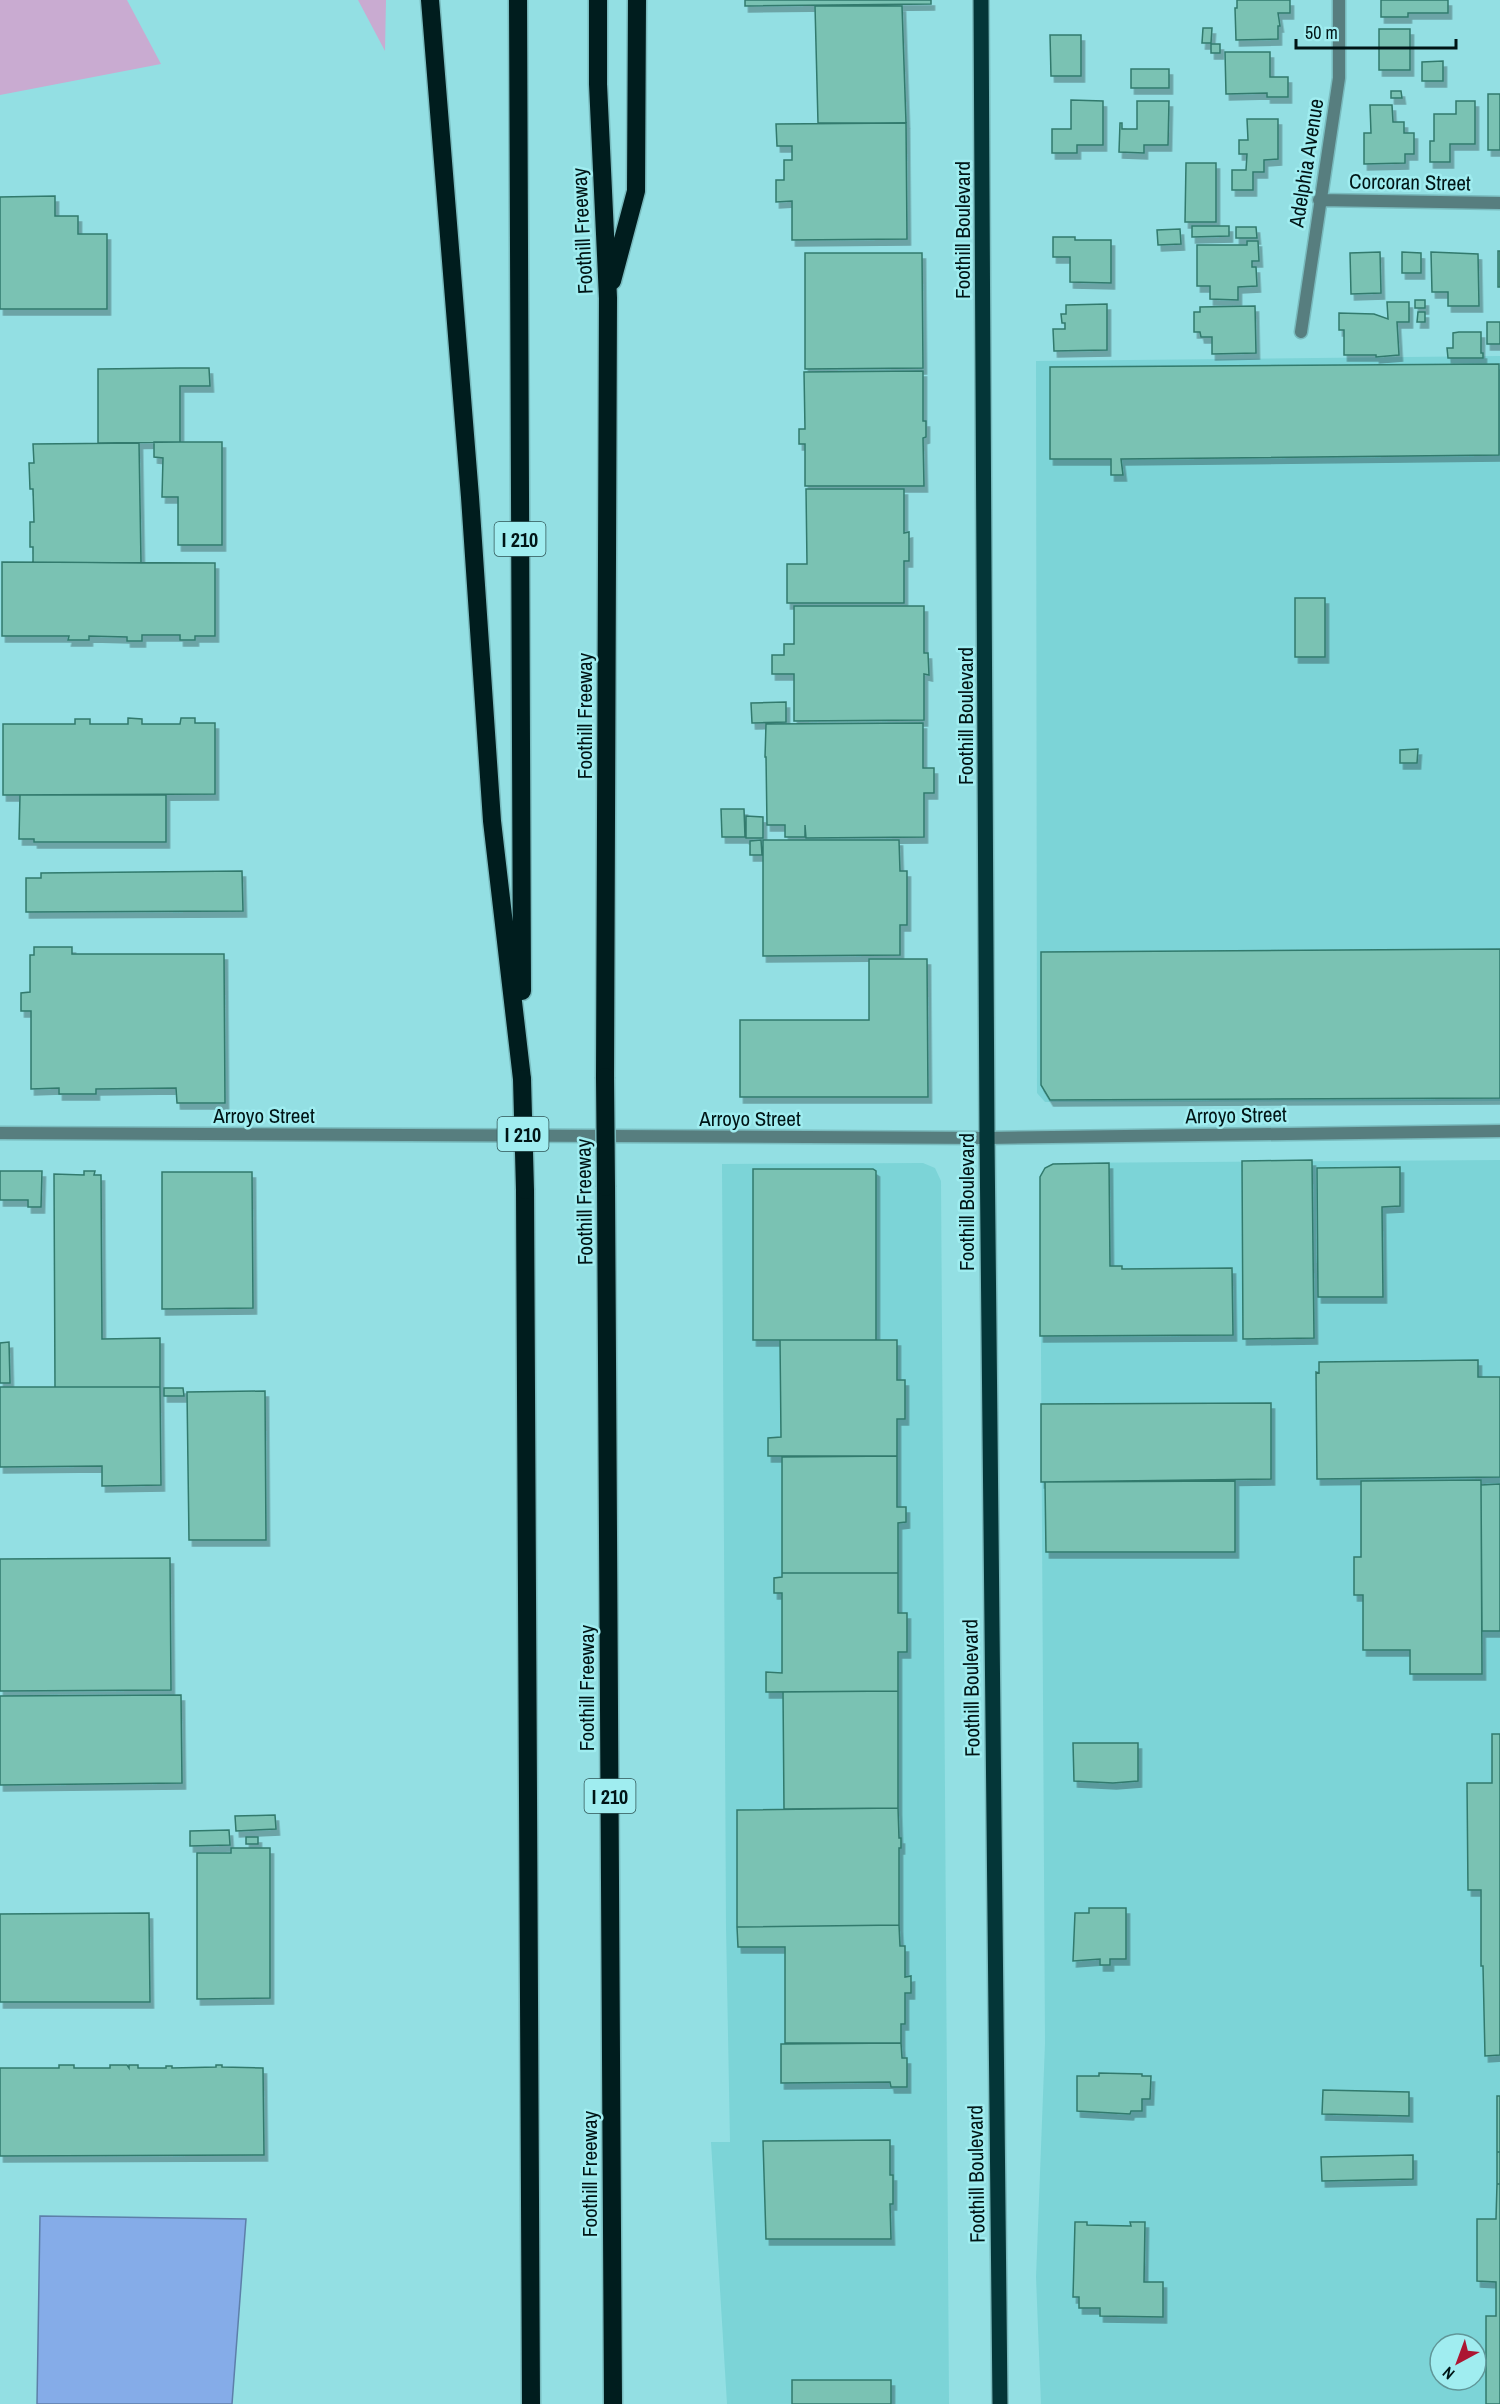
<svg xmlns="http://www.w3.org/2000/svg" width="1500" height="2404" viewBox="0 0 1500 2404" font-family="'Archivo Narrow',sans-serif">
	<style>
		.built { fill: #7cd4d7; fill-rule: evenodd }
		.green { fill: #c9abd1 }
		.water { fill: #85ace8; stroke: #5d7fa9; stroke-width: 1.5 }
		.building { fill: #7ac2b3; stroke: #317a6d; stroke-width: 1.5; filter: url(#shadow) }
		.lines { fill: none; stroke-linecap: round; stroke-linejoin: round }
		.minor-casing { stroke: #79bbbe; stroke-width: 15 }
		.primary-casing { stroke: #79bbbe; stroke-width: 18 }
		.motorway-casing { stroke: #79bbbe; stroke-width: 21 }
		.minor { stroke: #577e7f; stroke-width: 12 }
		.primary { stroke: #043638; stroke-width: 15 }
		.motorway { stroke: #001d1e; stroke-width: 18 }
		.motorway-bridge-casing { stroke: #79bbbe; stroke-width: 21; stroke-linecap: butt }
		.motorway-bridge { stroke: #001d1e; stroke-width: 18 }
		.labels { text-anchor: middle; dominant-baseline: central; stroke-width: 5; stroke-linejoin: round; paint-order: stroke }
		.shield { fill: #a0edf0; stroke: #305657; stroke-width: 1.5 }
		.shield-label { font-size: 20px; font-weight: bold; fill: #001516 }
		.street-label { font-size: 21px; fill: #001516; stroke: #a0edf0 }
	</style>
	<defs>
		<filter id="shadow"><feDropShadow dx="3.5" dy="6" stdDeviation="0" flood-color="#0004"/></filter>
	</defs>
	<rect width="100%" height="100%" fill="#93dfe3"/>
	<path class="built" d="M 1500,356 L 1500,1101 L 1045,1102 L 1037,1093 L 1036,361 Z
		M 1500,1160 L 1500,2404 L 1041,2404 L 1036,2277 L 1045,2043 L 1040,1177 L 1045,1168 L 1057,1163 ZM 1440,2344 L 1476,2344 L 1476,2380 L 1440,2380 Z
		M 923,1163 L 935,1168 L 941,1181 L 949,2404 L 727,2404 L 711,2142 L 730,2142 L 726,1927 L 722,1164 Z"/>
	<path class="green" d="M 0,0 L 127,0 L 161,64 L 0,95 Z
		M 358,0 L 386,0 L 385,51 Z"/>
	<path class="water" d="M 40,2216 L 246,2219 L 232,2404 L 37,2404 Z"/>
	<path class="building" d="M 745,0 L 931,0 L 931,4 L 745,6 Z
		M 1237,0 L 1290,0 L 1290,13 L 1278,13 L 1280,26 L 1278,26 L 1278,39 L 1236,40 L 1235,8 L 1237,8 Z
		M 1381,0 L 1448,0 L 1448,13 L 1408,13 L 1408,17 L 1381,17 Z
		M 815,6 L 902,6 L 906,123 L 818,123 Z
		M 1203,28 L 1212,28 L 1211,43 L 1202,43 Z
		M 1379,29 L 1410,29 L 1410,70 L 1379,70 Z
		M 1050,35 L 1081,35 L 1081,76 L 1051,76 Z
		M 1211,44 L 1220,44 L 1220,53 L 1211,53 Z
		M 1225,52 L 1270,52 L 1270,77 L 1288,77 L 1288,97 L 1267,97 L 1267,93 L 1226,94 Z
		M 1443,61 L 1443,81 L 1422,81 L 1422,62 Z
		M 1131,69 L 1169,69 L 1169,88 L 1131,88 Z
		M 1391,91 L 1401,91 L 1402,98 L 1391,98 Z
		M 1488,94 L 1500,94 L 1500,150 L 1488,150 Z
		M 1071,100 L 1103,101 L 1103,145 L 1077,145 L 1077,153 L 1052,153 L 1052,129 L 1071,129 Z
		M 1137,101 L 1169,101 L 1168,145 L 1144,145 L 1144,153 L 1119,152 L 1120,123 L 1122,123 L 1122,129 L 1137,129 Z
		M 1456,101 L 1475,101 L 1475,144 L 1450,144 L 1450,162 L 1430,162 L 1430,141 L 1434,141 L 1434,114 L 1456,114 Z
		M 1370,105 L 1392,105 L 1393,122 L 1404,122 L 1404,133 L 1414,133 L 1414,154 L 1405,154 L 1405,163 L 1364,164 L 1364,133 L 1371,133 Z
		M 1247,119 L 1278,119 L 1278,159 L 1264,160 L 1264,172 L 1253,172 L 1253,190 L 1232,190 L 1232,170 L 1246,170 L 1247,154 L 1239,154 L 1239,140 L 1248,140 Z
		M 906,123 L 907,239 L 792,240 L 792,201 L 776,202 L 776,180 L 784,180 L 784,160 L 792,160 L 792,146 L 777,146 L 776,124 Z
		M 1186,163 L 1216,163 L 1216,222 L 1185,222 Z
		M 55,196 L 55,216 L 78,216 L 78,234 L 107,234 L 107,309 L 0,309 L 0,197 Z
		M 1192,226 L 1229,226 L 1229,236 L 1192,237 Z
		M 1236,227 L 1256,227 L 1257,238 L 1236,238 Z
		M 1180,229 L 1181,244 L 1158,245 L 1157,230 Z
		M 1053,237 L 1075,237 L 1075,240 L 1111,240 L 1111,283 L 1070,282 L 1070,257 L 1053,257 Z
		M 1247,241 L 1258,241 L 1259,261 L 1252,261 L 1252,267 L 1256,267 L 1257,286 L 1238,287 L 1238,300 L 1210,299 L 1210,286 L 1197,286 L 1197,245 L 1247,245 Z
		M 1498,251 L 1500,251 L 1500,287 L 1498,287 Z
		M 1380,252 L 1381,293 L 1351,294 L 1350,253 Z
		M 1402,252 L 1421,253 L 1421,273 L 1402,273 Z
		M 1431,252 L 1478,254 L 1479,306 L 1448,306 L 1448,292 L 1432,292 Z
		M 805,253 L 922,253 L 923,368 L 805,369 Z
		M 1415,300 L 1425,300 L 1425,308 L 1415,308 Z
		M 1387,302 L 1409,302 L 1409,322 L 1397,322 L 1399,355 L 1376,357 L 1376,355 L 1344,355 L 1344,330 L 1339,330 L 1339,313 L 1374,314 L 1388,319 Z
		M 1107,304 L 1107,350 L 1054,351 L 1053,329 L 1065,329 L 1065,323 L 1062,323 L 1061,314 L 1066,314 L 1066,305 Z
		M 1255,306 L 1256,353 L 1212,354 L 1212,337 L 1201,337 L 1200,332 L 1194,332 L 1194,312 L 1200,312 L 1200,307 Z
		M 1418,312 L 1425,312 L 1425,322 L 1417,322 Z
		M 1487,322 L 1500,322 L 1500,344 L 1487,344 Z
		M 1459,332 L 1481,332 L 1481,353 L 1483,353 L 1483,358 L 1448,358 L 1447,348 L 1453,348 L 1453,333 Z
		M 1499,364 L 1499,455 L 1121,459 L 1123,475 L 1111,475 L 1111,459 L 1050,459 L 1050,367 Z
		M 180,368 L 209,368 L 210,386 L 180,386 L 180,442 L 98,443 L 98,369 Z
		M 923,371 L 923,421 L 926,421 L 926,437 L 923,438 L 924,486 L 805,486 L 805,444 L 799,444 L 799,429 L 805,429 L 804,372 Z
		M 154,442 L 222,442 L 222,545 L 178,545 L 178,497 L 162,497 L 163,458 L 154,457 Z
		M 139,443 L 141,563 L 33,562 L 33,547 L 30,547 L 30,522 L 34,522 L 33,489 L 30,489 L 29,463 L 34,463 L 33,444 Z
		M 806,489 L 904,489 L 904,533 L 909,532 L 909,561 L 904,561 L 904,603 L 787,603 L 787,564 L 807,564 Z
		M 2,562 L 215,563 L 215,636 L 195,636 L 195,640 L 180,640 L 180,635 L 142,635 L 142,641 L 127,641 L 127,637 L 89,636 L 89,640 L 68,640 L 69,636 L 2,636 Z
		M 1295,598 L 1325,598 L 1325,657 L 1295,657 Z
		M 794,606 L 924,606 L 924,653 L 928,653 L 929,675 L 924,674 L 924,720 L 794,721 L 794,674 L 772,674 L 772,655 L 784,655 L 784,644 L 794,644 Z
		M 786,702 L 786,722 L 752,723 L 751,703 Z
		M 128,718 L 142,719 L 142,724 L 180,724 L 181,718 L 195,718 L 195,723 L 215,723 L 215,794 L 3,795 L 3,724 L 75,724 L 75,719 L 90,719 L 90,724 L 128,724 Z
		M 923,723 L 923,768 L 934,768 L 934,793 L 924,793 L 924,837 L 806,838 L 805,825 L 805,837 L 785,837 L 785,825 L 767,825 L 766,757 L 765,757 L 766,724 Z
		M 1418,749 L 1417,763 L 1400,763 L 1400,750 Z
		M 20,795 L 166,795 L 166,842 L 34,842 L 34,839 L 19,839 Z
		M 721,809 L 744,809 L 745,837 L 722,837 Z
		M 746,816 L 763,817 L 763,838 L 746,838 Z
		M 761,840 L 762,855 L 750,855 L 750,841 Z
		M 763,840 L 899,840 L 900,871 L 907,871 L 907,925 L 900,925 L 900,955 L 763,956 Z
		M 242,871 L 243,911 L 26,912 L 26,878 L 41,878 L 41,873 Z
		M 34,947 L 72,947 L 72,954 L 224,954 L 225,1103 L 177,1103 L 176,1088 L 96,1089 L 96,1094 L 59,1094 L 59,1088 L 31,1089 L 31,1011 L 21,1011 L 21,993 L 30,992 L 30,955 L 34,955 Z
		M 1500,949 L 1500,1098 L 1050,1100 L 1041,1085 L 1041,952 Z
		M 869,959 L 927,959 L 928,1097 L 740,1097 L 740,1020 L 869,1020 Z
		M 1312,1160 L 1314,1338 L 1243,1339 L 1242,1161 Z
		M 1109,1163 L 1110,1266 L 1122,1266 L 1122,1269 L 1232,1268 L 1233,1335 L 1040,1336 L 1040,1177 L 1045,1168 L 1053,1164 Z
		M 1400,1167 L 1400,1206 L 1382,1207 L 1383,1297 L 1318,1297 L 1317,1168 Z
		M 753,1169 L 873,1169 L 876,1171 L 876,1340 L 753,1340 Z
		M 0,1171 L 42,1171 L 41,1207 L 28,1207 L 28,1200 L 0,1200 Z
		M 84,1171 L 95,1171 L 94,1175 L 101,1175 L 102,1339 L 160,1338 L 160,1387 L 55,1387 L 54,1174 L 84,1175 Z
		M 162,1172 L 252,1172 L 253,1308 L 162,1309 Z
		M 780,1340 L 897,1340 L 897,1380 L 905,1380 L 905,1419 L 897,1419 L 897,1456 L 768,1456 L 768,1438 L 781,1437 Z
		M 9,1342 L 10,1383 L 0,1383 L 0,1343 Z
		M 1478,1360 L 1478,1377 L 1500,1377 L 1500,1477 L 1317,1479 L 1316,1372 L 1319,1373 L 1319,1362 Z
		M 0,1387 L 160,1387 L 161,1485 L 102,1486 L 102,1466 L 0,1467 Z
		M 164,1388 L 183,1388 L 184,1396 L 164,1396 Z
		M 265,1391 L 266,1540 L 189,1540 L 187,1392 Z
		M 1271,1403 L 1271,1479 L 1041,1482 L 1041,1404 Z
		M 897,1456 L 897,1507 L 906,1507 L 906,1522 L 898,1523 L 898,1573 L 782,1573 L 782,1457 Z
		M 1481,1480 L 1482,1674 L 1410,1674 L 1410,1650 L 1363,1650 L 1363,1595 L 1354,1595 L 1354,1557 L 1361,1557 L 1361,1481 Z
		M 1235,1481 L 1235,1552 L 1046,1552 L 1045,1482 Z
		M 1500,1484 L 1500,1631 L 1482,1631 L 1481,1485 Z
		M 170,1558 L 171,1690 L 0,1691 L 0,1559 Z
		M 782,1573 L 898,1573 L 898,1613 L 907,1613 L 907,1652 L 898,1652 L 898,1691 L 766,1692 L 766,1672 L 782,1673 L 782,1593 L 774,1593 L 774,1578 L 782,1577 Z
		M 898,1691 L 898,1808 L 784,1809 L 783,1692 Z
		M 181,1695 L 182,1783 L 0,1785 L 0,1696 Z
		M 1492,1734 L 1500,1734 L 1500,2055 L 1485,2056 L 1483,1966 L 1481,1966 L 1481,1890 L 1468,1890 L 1467,1783 L 1492,1783 Z
		M 1073,1743 L 1138,1743 L 1138,1781 L 1113,1783 L 1074,1781 Z
		M 898,1808 L 899,1838 L 901,1838 L 901,1848 L 899,1848 L 899,1925 L 737,1927 L 737,1810 Z
		M 275,1815 L 276,1829 L 236,1831 L 235,1816 Z
		M 229,1830 L 230,1845 L 190,1846 L 190,1831 Z
		M 246,1837 L 258,1837 L 258,1844 L 246,1844 Z
		M 231,1848 L 270,1848 L 270,1998 L 197,1999 L 197,1853 L 231,1853 Z
		M 1089,1908 L 1126,1908 L 1126,1959 L 1110,1959 L 1110,1965 L 1100,1965 L 1100,1959 L 1073,1961 L 1075,1913 L 1089,1913 Z
		M 149,1913 L 150,2002 L 0,2002 L 0,1914 Z
		M 899,1925 L 900,1946 L 905,1946 L 905,1977 L 911,1976 L 911,1993 L 905,1993 L 905,2024 L 901,2024 L 901,2043 L 785,2043 L 785,1947 L 738,1947 L 737,1927 Z
		M 901,2043 L 902,2058 L 907,2058 L 907,2087 L 891,2087 L 890,2082 L 781,2083 L 781,2044 Z
		M 59,2065 L 74,2065 L 74,2068 L 110,2068 L 110,2065 L 127,2065 L 129,2068 L 129,2065 L 138,2065 L 138,2068 L 166,2068 L 166,2066 L 172,2066 L 172,2068 L 216,2067 L 216,2065 L 222,2065 L 222,2067 L 263,2068 L 264,2155 L 0,2156 L 0,2068 L 59,2068 Z
		M 1099,2073 L 1142,2074 L 1142,2076 L 1151,2076 L 1150,2099 L 1142,2099 L 1142,2111 L 1131,2111 L 1130,2114 L 1077,2111 L 1077,2076 L 1099,2076 Z
		M 1323,2090 L 1409,2092 L 1409,2116 L 1322,2114 Z
		M 1497,2096 L 1500,2096 L 1500,2152 L 1497,2152 Z
		M 890,2140 L 890,2175 L 893,2175 L 893,2204 L 890,2204 L 891,2239 L 766,2239 L 763,2141 Z
		M 1497,2152 L 1500,2152 L 1500,2184 L 1497,2184 Z
		M 1413,2155 L 1413,2179 L 1322,2181 L 1321,2157 Z
		M 1497,2184 L 1500,2184 L 1500,2404 L 1486,2404 L 1486,2316 L 1496,2316 L 1496,2282 L 1477,2281 L 1477,2219 L 1496,2219 Z
		M 1075,2222 L 1087,2222 L 1087,2225 L 1131,2226 L 1130,2222 L 1145,2222 L 1144,2282 L 1163,2282 L 1163,2317 L 1100,2316 L 1100,2308 L 1079,2308 L 1079,2297 L 1073,2297 Z
		M 792,2380 L 891,2380 L 891,2404 L 792,2404 Z"/>
	<g class="lines">
		<g class="minor-casing">
			<path id="minor" d="M 1319,200 L 1500,203
				M 1301,332 L 1339,78 L 1339,0
				M 0,1133 L 987,1138 L 1500,1131"/>
		</g>
		<g class="primary-casing">
			<path id="primary" d="M 981,0 L 987,1138 L 1000,2404"/>
		</g>
		<g class="motorway-casing">
			<path id="motorway" d="M 430,0 L 470,497 L 492,821 L 522,1079
				M 518,0 L 522,991
				M 598,0 L 598,84 L 608,298 L 605,1077
				M 612,281 L 636,191 L 637,0
				M 606,1187 L 613,2404
				M 525,1190 L 531,2404"/>
		</g>
		<use href="#minor" class="minor"/>
		<use href="#primary" class="primary"/>
		<use href="#motorway" class="motorway"/>
		<g class="motorway-bridge-casing">
			<path id="motorway-bridge" d="M 605,1077 L 606,1187
				M 522,1079 L 525,1190"/>
		</g>
		<use href="#motorway-bridge" class="motorway-bridge"/>
	</g>
	<g class="labels">
		<g class="shield">
			<rect x="494.5" y="522" width="51" height="34" rx="4.5"/>
			<rect x="497.5" y="1117" width="51" height="34" rx="4.5"/>
			<rect x="584.5" y="1779" width="51" height="34" rx="4.5"/>
		</g>
		<g class="shield-label">
			<text x="520" y="539">I 210</text>
			<text x="523" y="1134">I 210</text>
			<text x="610" y="1796">I 210</text>
		</g>
		<g class="street-label">
			<text transform="translate(1306 163) rotate(-81)">Adelphia Avenue</text>
			<text transform="translate(1410 182) rotate(1)">Corcoran Street</text>
			<text transform="translate(962 230) rotate(-90)">Foothill Boulevard</text>
			<text transform="translate(582 231) rotate(-93)">Foothill Freeway</text>
			<text transform="translate(584 716) rotate(-90)">Foothill Freeway</text>
			<text transform="translate(965 716) rotate(-90)">Foothill Boulevard</text>
			<text x="264" y="1115">Arroyo Street</text>
			<text transform="translate(1236 1115) rotate(-1)">Arroyo Street</text>
			<text x="750" y="1118">Arroyo Street</text>
			<text transform="translate(584 1202) rotate(-91)">Foothill Freeway</text>
			<text transform="translate(966 1202) rotate(-90)">Foothill Boulevard</text>
			<text transform="translate(586 1688) rotate(-90)">Foothill Freeway</text>
			<text transform="translate(971 1688) rotate(-91)">Foothill Boulevard</text>
			<text transform="translate(589 2174) rotate(-90)">Foothill Freeway</text>
			<text transform="translate(976 2174) rotate(-91)">Foothill Boulevard</text>
		</g>
	</g>
	<g transform="translate(1458 2362) rotate(221)"><circle r="28" fill="#a0edf0" stroke="#609799" stroke-width="1.5"/>
	<path d="M0-4.5L10 22L0 15L-10 22Z" fill="#ac1632"/>
	<text y="-9" font-size="16" font-weight="bold" text-anchor="middle" fill="#001516">N</text>
	</g>
	<path d="M1296 39v9h160v-9" fill="none" stroke="#001516" stroke-width="3"/>
	<text x="1305" y="39" font-size="18" fill="#001516" stroke="#a0edf0" stroke-width="4.5" paint-order="stroke">50 m</text>
</svg>
